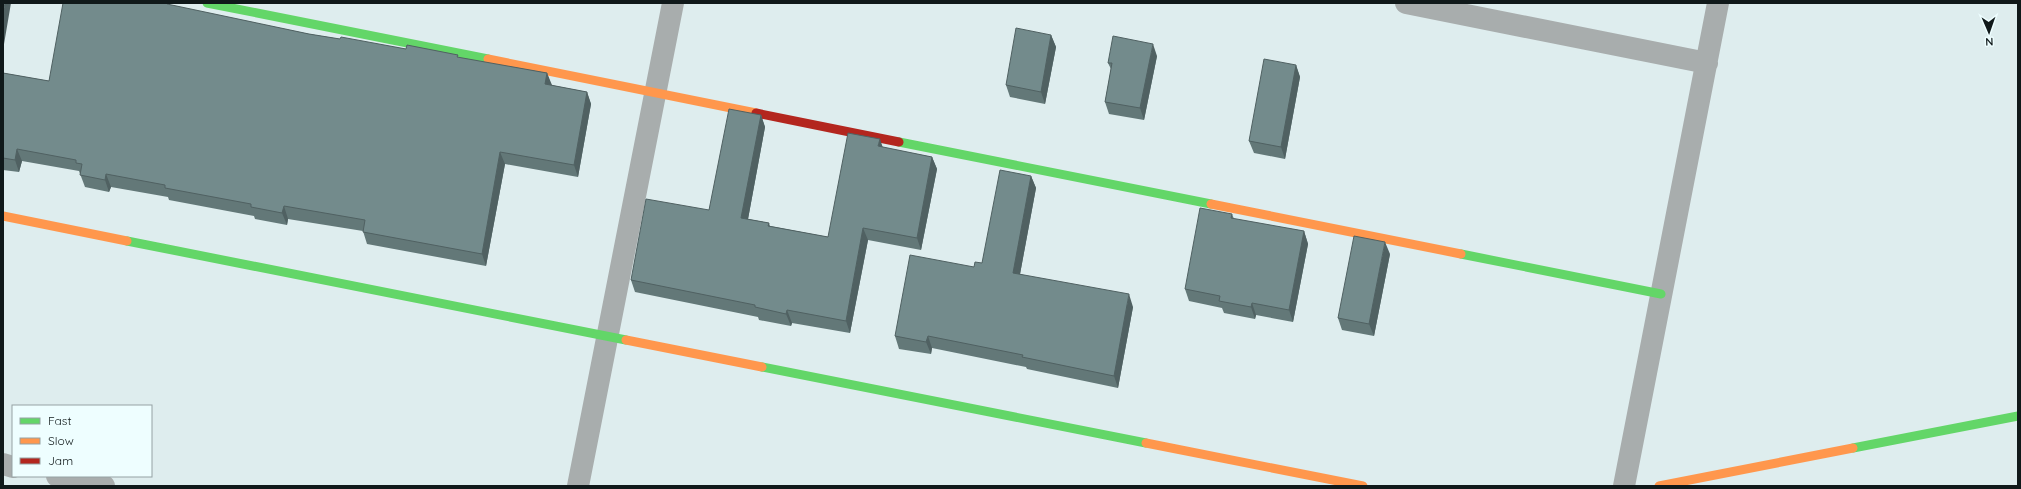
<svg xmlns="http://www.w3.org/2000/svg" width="2021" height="489" viewBox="0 0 2021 489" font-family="Quicksand,sans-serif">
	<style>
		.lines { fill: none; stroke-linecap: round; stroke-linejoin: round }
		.street { stroke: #a8adad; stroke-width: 22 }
		.fast { stroke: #63d668; stroke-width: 9 }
		.slow { stroke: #ff974d; stroke-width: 9 }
		.jam { stroke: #b3261e; stroke-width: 9 }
		.wall { fill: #637878 }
		.shaded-wall { fill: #506162 }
		.building { fill: #738b8c; stroke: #506162 }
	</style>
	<rect width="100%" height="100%" fill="#deedee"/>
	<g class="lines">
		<path class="street" d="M 1406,3 L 1707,63
			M 3,464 L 13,467
			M 57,476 L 104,486
			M 578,486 L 673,3
			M 1624,486 L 1718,3"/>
		<path class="fast" d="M 207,3 L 488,59
			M 899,142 L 1211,204
			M 127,241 L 626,340
			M 1461,254 L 1661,294
			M 762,367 L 1146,443
			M 1853,448 L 2018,416"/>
		<path class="slow" d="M 488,59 L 756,113
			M 1211,204 L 1461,254
			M 3,216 L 127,241
			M 626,340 L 762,367
			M 1146,443 L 1363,486
			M 1659,486 L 1853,448"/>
		<path class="jam" d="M 756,113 L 899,142"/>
	</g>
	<path class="wall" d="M 169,5 L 309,34 L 340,39 L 406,49 L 547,73 L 551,85 L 587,92 L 591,104 L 578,177 L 505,164 L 486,266 L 367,244 L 363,231 L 288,219 L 287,225 L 255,219 L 254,216 L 169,200 L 168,197 L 111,187 L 109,192 L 85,187 L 79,171 L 22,161 L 19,172 L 3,170 L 3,73 L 49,81 Z
		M 1051,35 L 1056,47 L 1045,104 L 1010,97 L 1006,85 Z
		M 1157,56 L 1144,120 L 1109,114 L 1105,102 L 1111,69 L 1108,63 Z
		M 1296,65 L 1300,77 L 1285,159 L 1254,153 L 1249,141 Z
		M 761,115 L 765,127 L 748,219 L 769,223 L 770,226 L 828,237 L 882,147 L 932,157 L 937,169 L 921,250 L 868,240 L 850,333 L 792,323 L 791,326 L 759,320 L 758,317 L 635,292 L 631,280 L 709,210 Z
		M 1031,176 L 1036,188 L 1020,274 L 1133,307 L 1118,388 L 1027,369 L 1026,367 L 932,348 L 931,354 L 899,349 L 895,336 L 974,267 L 982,263 Z
		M 1232,214 L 1234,219 L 1304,231 L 1308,244 L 1293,322 L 1256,315 L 1255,319 L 1224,313 L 1222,308 L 1189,301 L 1185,289 Z
		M 1390,254 L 1374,336 L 1342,330 L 1338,318 Z"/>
	<path class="shaded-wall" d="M 5,3 L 11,3 L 3,50 L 3,14 Z
		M 1051,35 L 1056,47 L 1045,104 L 1041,92 Z
		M 1153,44 L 1157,56 L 1144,120 L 1140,108 Z
		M 1296,65 L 1300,77 L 1285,159 L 1281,147 Z
		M 547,73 L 552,85 L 549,96 L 545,84 Z
		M 587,92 L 591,104 L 578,177 L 574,165 Z
		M 761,115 L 765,127 L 746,230 L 741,218 Z
		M 880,139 L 884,151 L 878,146 Z
		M 17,149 L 22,161 L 19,172 L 15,160 Z
		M 500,152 L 505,164 L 486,266 L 482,254 Z
		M 932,157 L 937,169 L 921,250 L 917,238 Z
		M 106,174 L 111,187 L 109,192 L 105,180 Z
		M 1031,176 L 1036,188 L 1018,285 L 1013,273 Z
		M 284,206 L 288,219 L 287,225 L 282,213 Z
		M 863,228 L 868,240 L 850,333 L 846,321 Z
		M 1304,231 L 1308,244 L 1293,322 L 1289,310 Z
		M 1385,242 L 1390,254 L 1374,336 L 1369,324 Z
		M 1129,294 L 1133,307 L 1118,388 L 1114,376 Z
		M 1252,303 L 1256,315 L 1255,319 L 1251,307 Z
		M 787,310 L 792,323 L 791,326 L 786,314 Z
		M 928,336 L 932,348 L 931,354 L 926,342 Z"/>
	<path class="building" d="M 3,3 L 5,3 L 3,14 Z
		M 63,3 L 167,3 L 167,4 L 309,34 L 340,39 L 341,37 L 406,49 L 407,45 L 458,55 L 457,57 L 547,73 L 545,84 L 587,92 L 574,165 L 500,152 L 482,254 L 363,232 L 365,220 L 284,206 L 282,213 L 251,207 L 251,204 L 165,188 L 165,185 L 106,174 L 105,180 L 80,175 L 82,164 L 76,163 L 76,160 L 17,149 L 15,160 L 3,158 L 3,73 L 49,81 Z
		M 1016,28 L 1051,35 L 1041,92 L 1006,85 Z
		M 1113,36 L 1153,44 L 1140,108 L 1105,102 L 1112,63 L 1108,63 Z
		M 1264,59 L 1296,65 L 1281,147 L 1249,141 Z
		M 729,109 L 761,115 L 741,218 L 769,223 L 768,226 L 828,237 L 848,133 L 880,139 L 878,146 L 932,157 L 917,238 L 863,228 L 846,321 L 787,310 L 786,314 L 755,307 L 755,305 L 631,280 L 646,199 L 709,210 Z
		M 1000,170 L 1031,176 L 1013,273 L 1129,294 L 1114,376 L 1022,357 L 1023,355 L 928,336 L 926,342 L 895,336 L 910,255 L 974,267 L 975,262 L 982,263 Z
		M 1200,208 L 1232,214 L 1231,218 L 1304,231 L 1289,310 L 1252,303 L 1251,307 L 1219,301 L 1220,296 L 1185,289 Z
		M 1354,236 L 1385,242 L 1369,324 L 1338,318 Z"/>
	<rect width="2021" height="489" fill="none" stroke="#10191a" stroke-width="8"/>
	<rect x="12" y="405" width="140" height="72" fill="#eefeff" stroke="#95a2a3"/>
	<rect x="20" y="418" width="20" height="6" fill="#63d668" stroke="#95a2a3"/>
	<text x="48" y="425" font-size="12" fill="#10191a">Fast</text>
	<rect x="20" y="438" width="20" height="6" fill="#ff974d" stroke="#95a2a3"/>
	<text x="48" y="445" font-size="12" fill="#10191a">Slow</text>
	<rect x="20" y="458" width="20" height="6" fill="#b3261e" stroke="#95a2a3"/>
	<text x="48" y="465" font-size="12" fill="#10191a">Jam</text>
	<g transform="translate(1989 32) rotate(178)" stroke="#eefeff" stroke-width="3" paint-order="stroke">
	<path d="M0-3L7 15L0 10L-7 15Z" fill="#10191a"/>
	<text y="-6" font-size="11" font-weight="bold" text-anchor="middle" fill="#10191a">N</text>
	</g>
</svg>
